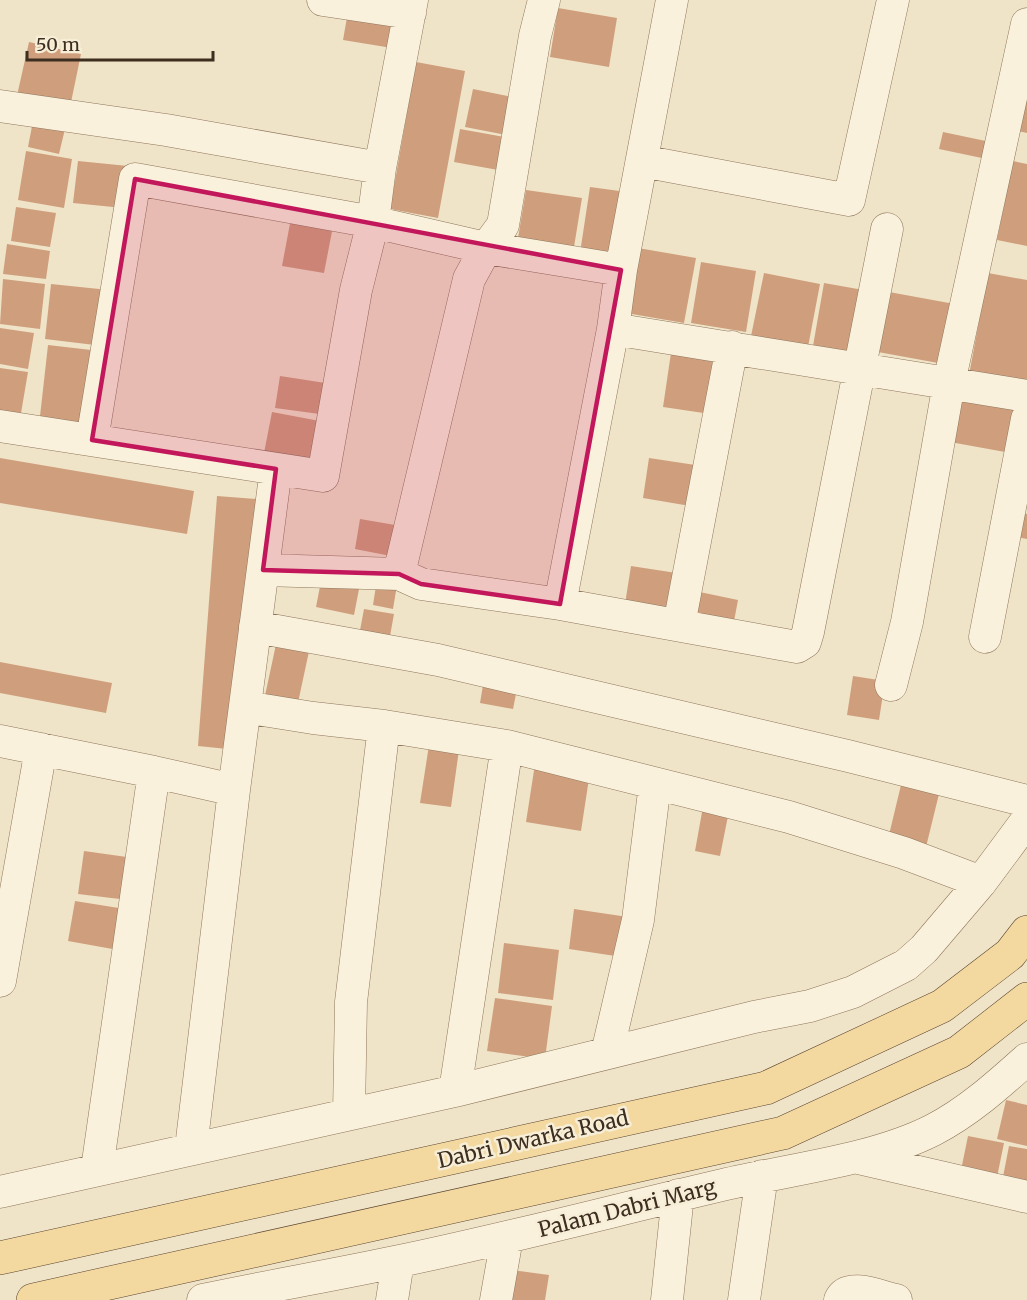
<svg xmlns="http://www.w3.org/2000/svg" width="1027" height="1300" viewBox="0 0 1027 1300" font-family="Merriweather,serif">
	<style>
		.building { fill: #cf9f7d }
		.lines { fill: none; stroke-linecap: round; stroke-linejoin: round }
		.minor-casing { stroke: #8d765c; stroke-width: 33 }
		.major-casing { stroke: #5b4430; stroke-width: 34 }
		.minor { stroke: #faf1dc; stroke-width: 32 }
		.major { stroke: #f3d9a0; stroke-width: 33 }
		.marked { fill: #c2185b; fill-opacity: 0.2; stroke: #c2185b; stroke-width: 4.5; stroke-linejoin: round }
		.labels { text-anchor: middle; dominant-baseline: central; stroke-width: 5; stroke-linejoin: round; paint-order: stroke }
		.street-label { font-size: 21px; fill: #3d2e20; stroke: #f7eed8 }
	</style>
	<rect width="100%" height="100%" fill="#f0e4c8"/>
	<path class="building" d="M 349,6 L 397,14 L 392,48 L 343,40 Z
		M 558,8 L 617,18 L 609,67 L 550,57 Z
		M 29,42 L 81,54 L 69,112 L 16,100 Z
		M 416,62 L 465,71 L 438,218 L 390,209 Z
		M 473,89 L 523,99 L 516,137 L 465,127 Z
		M 1027,89 L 1027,133 L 1018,131 Z
		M 33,121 L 65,129 L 59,154 L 28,147 Z
		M 460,129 L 515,139 L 509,172 L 454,162 Z
		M 943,132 L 1000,144 L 996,161 L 939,149 Z
		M 26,151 L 72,159 L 64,208 L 18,200 Z
		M 78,161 L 128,166 L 123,208 L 73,203 Z
		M 1013,161 L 1027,164 L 1027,246 L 997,240 Z
		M 590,187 L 627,192 L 618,259 L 580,253 Z
		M 526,190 L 582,198 L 573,253 L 517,244 Z
		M 16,207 L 56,213 L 50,247 L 11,241 Z
		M 292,213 L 334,221 L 324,273 L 282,266 Z
		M 7,244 L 50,251 L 46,279 L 3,274 Z
		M 638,248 L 696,258 L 684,323 L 626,313 Z
		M 701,262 L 756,271 L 746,332 L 691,323 Z
		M 764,273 L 820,284 L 808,347 L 751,336 Z
		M 988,273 L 1027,280 L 1027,382 L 969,375 Z
		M 3,279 L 45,284 L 40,329 L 0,324 Z
		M 824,283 L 869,291 L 858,354 L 813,346 Z
		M 51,284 L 109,290 L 103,346 L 45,339 Z
		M 889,292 L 960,305 L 949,365 L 878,352 Z
		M 0,328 L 34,333 L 28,369 L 0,364 Z
		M 48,345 L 100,351 L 91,431 L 39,425 Z
		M 672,346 L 726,354 L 717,415 L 663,407 Z
		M 0,368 L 28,372 L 19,425 L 0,422 Z
		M 280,376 L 332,384 L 327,415 L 275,408 Z
		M 959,388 L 1026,399 L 1016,454 L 950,442 Z
		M 272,412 L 325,422 L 318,463 L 264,453 Z
		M 0,458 L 194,491 L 187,534 L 0,503 Z
		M 649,458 L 702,466 L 696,507 L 643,498 Z
		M 217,496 L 256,499 L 237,750 L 198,746 Z
		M 1010,511 L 1027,514 L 1027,539 L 1006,535 Z
		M 360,519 L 401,526 L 396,557 L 355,549 Z
		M 631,566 L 683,574 L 677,612 L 625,604 Z
		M 322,576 L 360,584 L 354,615 L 316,607 Z
		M 377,579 L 397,585 L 393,609 L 373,605 Z
		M 695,591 L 738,600 L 732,632 L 689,623 Z
		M 364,609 L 394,614 L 388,647 L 358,641 Z
		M 278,635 L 311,642 L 296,712 L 263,705 Z
		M 0,662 L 112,683 L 106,713 L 0,693 Z
		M 485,673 L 519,679 L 513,709 L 480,703 Z
		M 853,676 L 885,681 L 879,720 L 847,715 Z
		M 429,745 L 459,750 L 451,807 L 420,803 Z
		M 535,764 L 590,772 L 581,831 L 526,822 Z
		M 901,785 L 939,794 L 926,847 L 888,839 Z
		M 704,801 L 730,806 L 720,856 L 695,851 Z
		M 84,851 L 134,858 L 128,900 L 78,894 Z
		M 75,901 L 125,909 L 118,950 L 68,941 Z
		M 574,909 L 628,917 L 622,957 L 569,949 Z
		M 504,943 L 559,950 L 553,1000 L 498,993 Z
		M 495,998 L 552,1006 L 545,1059 L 487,1051 Z
		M 1006,1100 L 1027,1105 L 1027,1146 L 997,1139 Z
		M 968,1136 L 1004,1143 L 996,1182 L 960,1175 Z
		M 1009,1146 L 1027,1149 L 1027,1187 L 1002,1182 Z
		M 512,1270 L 549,1275 L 545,1300 L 507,1300 Z"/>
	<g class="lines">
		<g class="minor-casing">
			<path id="minor" d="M 323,0 L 410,13
				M 0,106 L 166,130 L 380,168
				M 642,161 L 849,200 L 893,0
				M 613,329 L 1027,396
				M 0,426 L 323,476 L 356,290 L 373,222 L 380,168 L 412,0
				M 92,440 L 135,179 L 373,222 L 486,248 L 621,270
				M 263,570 L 399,574 L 421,584 L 560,604 L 797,647 L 805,642 L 808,632 L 887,229
				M 399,574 L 469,279 L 486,248 L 503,225 L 535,36 L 544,0
				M 560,604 L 613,329 L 621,270 L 672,0
				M 679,625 L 732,347
				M 255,627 L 438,660 L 848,756 L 1027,801
				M 985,637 L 1027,419
				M 891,685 L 907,622 L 949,383 L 1027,24
				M 245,707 L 313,718 L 384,726 L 507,746 L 789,817 L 904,853 L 981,882
				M 0,741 L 154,772 L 234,790 L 191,1148
				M 234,790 L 276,469
				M 0,981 L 41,749
				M 607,1053 L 638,920 L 655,784
				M 455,1091 L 507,746
				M 349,1114 L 351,1002 L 384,726
				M 858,1158 L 1027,1197
				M 97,1169 L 154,772
				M 0,1192 L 455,1091 L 754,1017 L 810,1006 L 853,992 L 906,965 L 924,949 L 981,882 L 1027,820
				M 203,1300 C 269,1286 334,1275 400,1261 C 506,1239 612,1211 718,1186 C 785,1170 872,1161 933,1130 C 968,1112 998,1085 1027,1059
				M 392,1300 L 398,1262
				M 496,1300 L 507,1238
				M 667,1300 L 678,1195
				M 744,1300 L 762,1176
				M 840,1300 C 848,1282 881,1297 896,1300"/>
		</g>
		<g class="major-casing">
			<path id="major" d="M 0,1258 L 766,1088 L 942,1006 L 1010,954 L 1027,932
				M 33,1300 L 783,1133 L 959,1052 L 1027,999"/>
		</g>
		<use href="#minor" class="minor"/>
		<use href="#major" class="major"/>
	</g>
	<path class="marked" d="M 135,179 L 621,270 L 560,604 L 421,584 L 399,574 L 263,570 L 276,469 L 92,440 Z"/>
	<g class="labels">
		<g class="street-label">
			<text transform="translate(533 1139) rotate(-13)">Dabri Dwarka Road</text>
			<text transform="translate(627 1208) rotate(-14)">Palam Dabri Marg</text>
		</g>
	</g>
	<path d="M27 51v9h186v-9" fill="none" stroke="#3d2e20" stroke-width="3"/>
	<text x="36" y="51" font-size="18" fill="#3d2e20" stroke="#f7eed8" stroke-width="4.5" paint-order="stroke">50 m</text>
</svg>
